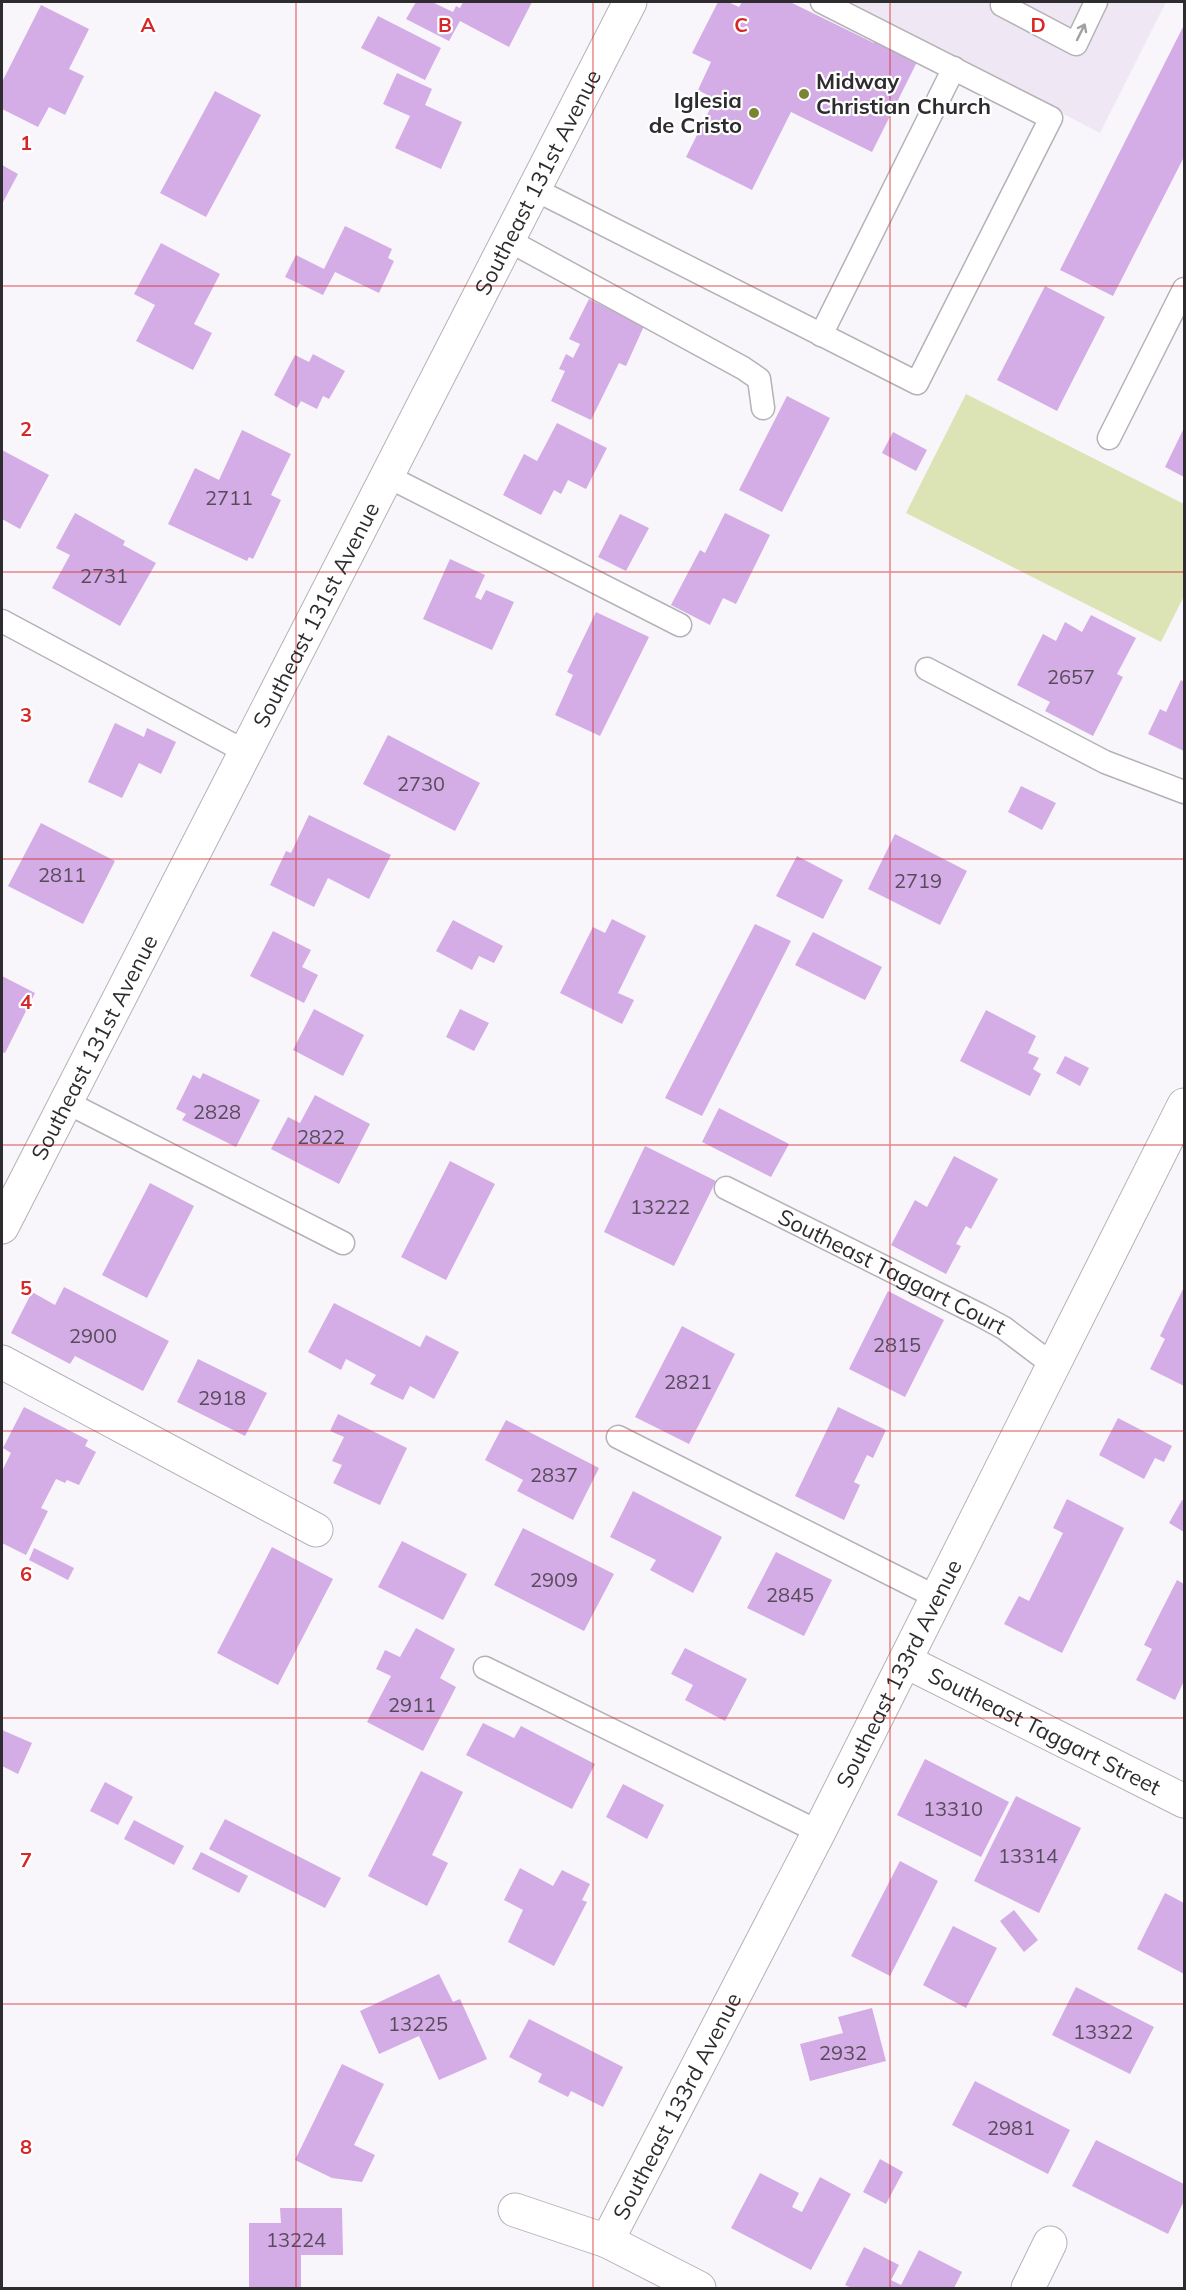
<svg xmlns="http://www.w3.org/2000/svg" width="1186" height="2290" viewBox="0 0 1186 2290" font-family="Mulish,sans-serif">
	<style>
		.built { fill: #efe7f3 }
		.green { fill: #dce3b4 }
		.building { fill: #d4ace6 }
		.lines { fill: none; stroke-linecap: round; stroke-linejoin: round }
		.service-casing { stroke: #b5b2b7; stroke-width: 25 }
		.minor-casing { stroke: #b5b2b7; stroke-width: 35 }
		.service { stroke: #fff; stroke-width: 22 }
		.minor { stroke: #fff; stroke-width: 33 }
		.oneway { stroke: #a1a0a1 }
		.grid { fill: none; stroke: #d62828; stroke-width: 1.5; stroke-opacity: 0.55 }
		.poi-dot { fill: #7b8430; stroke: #fff; stroke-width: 2 }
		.labels { text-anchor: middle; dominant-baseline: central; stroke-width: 4.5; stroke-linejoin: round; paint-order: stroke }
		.number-label { font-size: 20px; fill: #584c5c }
		.poi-label { font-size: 22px; font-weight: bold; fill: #2e2c2e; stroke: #fff; text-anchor: start }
		.street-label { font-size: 22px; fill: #2e2c2e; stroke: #fff }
		.grid-label { font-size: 20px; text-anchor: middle; font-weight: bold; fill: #d62828; stroke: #fff; stroke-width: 4.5; stroke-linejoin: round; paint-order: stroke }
	</style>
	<rect width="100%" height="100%" fill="#f9f6fb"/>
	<path class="built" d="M 848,2 L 1166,2 L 1100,133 Z"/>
	<path class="green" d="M 966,394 L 1184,504 L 1184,596 L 1161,642 L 906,513 Z"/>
	<path class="building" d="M 416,2 L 432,2 L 453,12 L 456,6 L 460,8 L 463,2 L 532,2 L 509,47 L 460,21 L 449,41 L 406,19 Z
		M 718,2 L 728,2 L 739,7 L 742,2 L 790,2 L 874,43 L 878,35 L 920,56 L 872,152 L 791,112 L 752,190 L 686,157 L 715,99 L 698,90 L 711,62 L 692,53 Z
		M 41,5 L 89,29 L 69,69 L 84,76 L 65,115 L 49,107 L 38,127 L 2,109 L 2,82 Z
		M 378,16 L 441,48 L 425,80 L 361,48 Z
		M 1184,25 L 1184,157 L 1113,296 L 1060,270 Z
		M 397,73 L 432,89 L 425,105 L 462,122 L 441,169 L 395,148 L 410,116 L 383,104 Z
		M 215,91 L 261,115 L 206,217 L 160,193 Z
		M 2,165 L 18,174 L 2,204 Z
		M 345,226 L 392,249 L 388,258 L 394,261 L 379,293 L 335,272 L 323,295 L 285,277 L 296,255 L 324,269 Z
		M 161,243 L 220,274 L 194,324 L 212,333 L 193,370 L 136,341 L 155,305 L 134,294 Z
		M 1045,286 L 1105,317 L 1057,411 L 997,380 Z
		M 589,299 L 644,326 L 626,366 L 619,363 L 591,420 L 551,401 L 565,371 L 559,369 L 566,354 L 573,358 L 580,344 L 569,339 Z
		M 313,354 L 345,371 L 329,399 L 323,396 L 317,409 L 301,401 L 297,408 L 274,395 L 295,355 L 309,362 Z
		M 787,396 L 830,418 L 782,512 L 739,490 Z
		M 557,423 L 607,448 L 586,489 L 568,480 L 561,494 L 554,490 L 541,515 L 503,495 L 524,454 L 537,461 Z
		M 1184,428 L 1184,477 L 1165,467 Z
		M 242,430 L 291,454 L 271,495 L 281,500 L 253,559 L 249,557 L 247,561 L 168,524 L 195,468 L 219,480 Z
		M 893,432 L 927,450 L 916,471 L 882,453 Z
		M 2,450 L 49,475 L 20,529 L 2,519 Z
		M 75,513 L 125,541 L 123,545 L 156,563 L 120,626 L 52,588 L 70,555 L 56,548 Z
		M 725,513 L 770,535 L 736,604 L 723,598 L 710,625 L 671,605 L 700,550 L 705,553 Z
		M 620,514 L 649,528 L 626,571 L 598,557 Z
		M 450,559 L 485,575 L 475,597 L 481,600 L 486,590 L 514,602 L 492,650 L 423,619 Z
		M 596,612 L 649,637 L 600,736 L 555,715 L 573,675 L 567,672 Z
		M 1091,615 L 1136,638 L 1117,674 L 1123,677 L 1093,736 L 1045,711 L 1050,702 L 1017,685 L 1043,634 L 1056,641 L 1065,622 L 1082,632 Z
		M 1181,680 L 1184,682 L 1184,751 L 1148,734 L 1160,709 L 1166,712 Z
		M 115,723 L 144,737 L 147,728 L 176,742 L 161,774 L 139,763 L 122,798 L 88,782 Z
		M 388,735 L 480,783 L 455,831 L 363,784 Z
		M 1021,786 L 1056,803 L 1042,830 L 1008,812 Z
		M 309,815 L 391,855 L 369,899 L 328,878 L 314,907 L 270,885 L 286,851 L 291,853 Z
		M 41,823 L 115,861 L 83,924 L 8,886 Z
		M 895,834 L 967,871 L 940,925 L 868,889 Z
		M 797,856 L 843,880 L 823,919 L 776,896 Z
		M 612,919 L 646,936 L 618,993 L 634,1000 L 622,1024 L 560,993 L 593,927 L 605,933 Z
		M 453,920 L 503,946 L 494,963 L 479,956 L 472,970 L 436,951 Z
		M 755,924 L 791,941 L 702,1116 L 665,1098 Z
		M 273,931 L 311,950 L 302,967 L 318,975 L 304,1003 L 250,976 Z
		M 813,932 L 882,967 L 865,1000 L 795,965 Z
		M 2,976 L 35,993 L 5,1053 L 2,1052 Z
		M 314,1009 L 364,1035 L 343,1076 L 293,1050 Z
		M 460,1009 L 489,1023 L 474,1051 L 446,1037 Z
		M 986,1010 L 1036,1036 L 1028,1053 L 1039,1058 L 1033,1069 L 1041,1074 L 1030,1096 L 960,1061 Z
		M 1065,1056 L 1089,1068 L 1080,1086 L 1056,1073 Z
		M 203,1073 L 260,1100 L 236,1147 L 182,1120 L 186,1114 L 176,1109 L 193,1075 L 200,1079 Z
		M 315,1095 L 370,1124 L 339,1184 L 271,1149 L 288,1117 L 300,1123 Z
		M 719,1108 L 789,1144 L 771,1177 L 702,1142 Z
		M 645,1146 L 716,1181 L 674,1266 L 604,1232 Z
		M 954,1156 L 998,1179 L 971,1229 L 966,1226 L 956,1244 L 961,1246 L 946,1274 L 891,1245 L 915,1200 L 927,1207 Z
		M 450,1161 L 495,1184 L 446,1280 L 401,1257 Z
		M 150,1183 L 194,1206 L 147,1298 L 102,1275 Z
		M 64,1287 L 169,1341 L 143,1391 L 75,1356 L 70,1364 L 11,1333 L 32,1292 L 55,1305 Z
		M 1184,1287 L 1184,1386 L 1150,1369 L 1165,1339 L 1160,1336 Z
		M 888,1291 L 944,1320 L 905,1397 L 849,1369 Z
		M 334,1303 L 420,1347 L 426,1335 L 459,1352 L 434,1399 L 410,1386 L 403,1400 L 370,1384 L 376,1375 L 346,1359 L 341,1370 L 308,1352 Z
		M 682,1326 L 735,1354 L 689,1444 L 635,1417 Z
		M 198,1359 L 267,1393 L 245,1436 L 177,1402 Z
		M 24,1407 L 88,1440 L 85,1446 L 96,1452 L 79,1485 L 67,1480 L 65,1483 L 56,1479 L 41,1508 L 48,1511 L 26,1555 L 2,1543 L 2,1471 L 11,1453 L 3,1448 Z
		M 838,1407 L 886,1430 L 873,1458 L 867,1455 L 854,1482 L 860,1485 L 844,1520 L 795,1496 Z
		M 338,1414 L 407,1448 L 380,1505 L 333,1483 L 342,1465 L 332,1461 L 344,1437 L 330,1431 Z
		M 1118,1418 L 1172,1446 L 1164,1462 L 1155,1458 L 1144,1479 L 1099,1455 Z
		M 506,1420 L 599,1468 L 573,1520 L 517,1491 L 523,1480 L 485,1460 Z
		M 633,1491 L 722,1537 L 693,1593 L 650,1570 L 656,1560 L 610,1537 Z
		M 1067,1499 L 1124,1528 L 1062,1653 L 1004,1624 L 1019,1596 L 1029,1601 L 1063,1533 L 1053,1528 Z
		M 1182,1500 L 1184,1501 L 1184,1532 L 1169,1523 Z
		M 523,1528 L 614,1574 L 584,1631 L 494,1585 Z
		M 402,1541 L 467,1574 L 443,1620 L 378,1587 Z
		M 272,1547 L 333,1579 L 278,1685 L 217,1653 Z
		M 34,1548 L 74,1568 L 68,1580 L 29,1560 Z
		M 776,1552 L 832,1580 L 804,1636 L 747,1608 Z
		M 1177,1580 L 1184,1584 L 1184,1681 L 1175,1700 L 1136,1680 L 1152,1649 L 1144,1645 Z
		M 416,1628 L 455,1649 L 440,1678 L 456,1687 L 423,1751 L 367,1722 L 391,1676 L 376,1669 L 385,1650 L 400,1657 Z
		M 685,1648 L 747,1679 L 725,1721 L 685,1700 L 693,1685 L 671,1674 Z
		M 483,1723 L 514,1738 L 521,1726 L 595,1764 L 572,1809 L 466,1755 Z
		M 2,1730 L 32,1743 L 18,1774 L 2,1766 Z
		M 925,1759 L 1009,1802 L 981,1857 L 897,1815 Z
		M 421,1771 L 463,1792 L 432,1855 L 448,1863 L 427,1906 L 368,1876 Z
		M 105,1782 L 133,1797 L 118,1825 L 90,1811 Z
		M 623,1784 L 664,1805 L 647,1839 L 606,1817 Z
		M 1016,1796 L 1081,1828 L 1039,1913 L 974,1881 Z
		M 225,1819 L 341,1878 L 325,1908 L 209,1849 Z
		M 134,1820 L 184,1846 L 174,1865 L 124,1839 Z
		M 201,1852 L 248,1876 L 239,1893 L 192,1869 Z
		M 900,1861 L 938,1881 L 890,1976 L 851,1956 Z
		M 520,1868 L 553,1886 L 562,1870 L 590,1884 L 582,1900 L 587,1902 L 554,1966 L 508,1942 L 523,1910 L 504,1900 Z
		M 1165,1893 L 1184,1903 L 1184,1974 L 1137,1949 Z
		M 1014,1910 L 1038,1940 L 1024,1952 L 1000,1921 Z
		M 953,1926 L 997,1948 L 966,2008 L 923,1985 Z
		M 439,1974 L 453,2002 L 460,1999 L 487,2059 L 439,2080 L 419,2036 L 379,2054 L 360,2011 Z
		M 1076,1987 L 1154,2027 L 1130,2074 L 1052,2035 Z
		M 872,2008 L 886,2061 L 810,2081 L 800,2044 L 843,2033 L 838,2017 Z
		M 529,2019 L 623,2067 L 603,2107 L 571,2091 L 568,2097 L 538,2082 L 542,2074 L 509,2057 Z
		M 342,2064 L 384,2084 L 354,2145 L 375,2155 L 362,2182 L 332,2178 L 295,2160 Z
		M 975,2081 L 1070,2130 L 1048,2174 L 952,2125 Z
		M 1096,2140 L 1184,2184 L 1184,2201 L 1168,2234 L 1072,2186 Z
		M 880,2159 L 903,2172 L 886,2204 L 863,2192 Z
		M 760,2173 L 799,2193 L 792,2207 L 802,2212 L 820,2177 L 851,2194 L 811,2270 L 731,2228 Z
		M 280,2208 L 342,2208 L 343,2255 L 301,2255 L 301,2288 L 249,2288 L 249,2223 L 281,2223 Z
		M 864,2247 L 899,2265 L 891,2280 L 901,2285 L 919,2250 L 962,2272 L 954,2288 L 852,2288 L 845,2285 Z"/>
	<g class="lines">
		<g class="service-casing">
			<g id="service">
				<path d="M 1004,2 L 1002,5 L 1076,44 L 1096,2"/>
				<path d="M 534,189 L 917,383 L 1051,118 L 822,2"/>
				<path d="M 508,240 L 743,368 L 759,379 L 763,408"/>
				<path d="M 821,335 L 954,68"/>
				<path d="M 1109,438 L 1184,289"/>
				<path d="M 387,476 L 680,625"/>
				<path d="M 2,621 L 246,752"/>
				<path d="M 927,669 L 1105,762 L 1184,792"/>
				<path d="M 66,1102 L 343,1243"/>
				<path id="s1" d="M 726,1188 L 980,1315 L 1004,1328 L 1053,1365"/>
				<path d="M 618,1437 L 936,1597"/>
				<path d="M 485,1668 L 819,1832"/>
			</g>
		</g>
		<g class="minor-casing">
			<g id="minor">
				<path id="s2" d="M 2,1227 L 630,2"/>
				<path d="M 2,1362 L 316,1530"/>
				<path id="s3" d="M 905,1661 L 1184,1801"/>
				<path d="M 515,2210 L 607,2241 L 699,2288"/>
				<path id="s4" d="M 607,2241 L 819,1832 L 1184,1105"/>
				<path d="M 1028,2288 L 1050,2243"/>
			</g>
		</g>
		<use href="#service" class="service"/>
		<use href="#minor" class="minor"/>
	</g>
	<defs><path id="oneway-shaft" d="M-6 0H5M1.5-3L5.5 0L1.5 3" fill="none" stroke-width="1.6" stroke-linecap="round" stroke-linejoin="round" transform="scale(1.5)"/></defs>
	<use class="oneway" href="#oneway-shaft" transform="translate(1081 32) rotate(-64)"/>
	<path class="grid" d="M 296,2 L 296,2288M 593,2 L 593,2288M 890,2 L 890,2288M 2,286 L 1184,286M 2,572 L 1184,572M 2,859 L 1184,859M 2,1145 L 1184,1145M 2,1431 L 1184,1431M 2,1718 L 1184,1718M 2,2004 L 1184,2004"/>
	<g class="poi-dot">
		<circle cx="804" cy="94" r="6"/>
		<circle cx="754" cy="113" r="6"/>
	</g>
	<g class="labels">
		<g class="number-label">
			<text x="229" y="497">2711</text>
			<text x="104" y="575">2731</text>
			<text x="1071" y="676">2657</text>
			<text x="421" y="783">2730</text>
			<text x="62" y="874">2811</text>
			<text x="918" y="880">2719</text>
			<text x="217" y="1111">2828</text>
			<text x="321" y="1136">2822</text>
			<text x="660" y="1206">13222</text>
			<text x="93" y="1335">2900</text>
			<text x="897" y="1344">2815</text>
			<text x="688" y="1381">2821</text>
			<text x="222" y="1397">2918</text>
			<text x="554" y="1474">2837</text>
			<text x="554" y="1579">2909</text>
			<text x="790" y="1594">2845</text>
			<text x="412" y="1704">2911</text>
			<text x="953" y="1808">13310</text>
			<text x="1028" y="1855">13314</text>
			<text x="418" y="2023">13225</text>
			<text x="1103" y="2031">13322</text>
			<text x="843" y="2052">2932</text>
			<text x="1011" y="2127">2981</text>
			<text x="296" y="2239">13224</text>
		</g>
		<g class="poi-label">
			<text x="816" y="81">Midway<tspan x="816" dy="25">Christian Church</tspan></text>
			<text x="742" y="100" text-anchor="end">Iglesia<tspan x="742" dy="25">de Cristo</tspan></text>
		</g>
		<g class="street-label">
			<text stroke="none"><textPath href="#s2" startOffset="1174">Southeast 131st Avenue</textPath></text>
			<text stroke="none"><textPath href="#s2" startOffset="688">Southeast 131st Avenue</textPath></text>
			<text stroke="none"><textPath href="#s2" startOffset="202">Southeast 131st Avenue</textPath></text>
			<text stroke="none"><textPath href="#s1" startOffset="186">Southeast Taggart Court</textPath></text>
			<text stroke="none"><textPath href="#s4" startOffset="638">Southeast 133rd Avenue</textPath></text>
			<text stroke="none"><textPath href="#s3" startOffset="156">Southeast Taggart Street</textPath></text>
			<text stroke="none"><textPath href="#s4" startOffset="152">Southeast 133rd Avenue</textPath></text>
		</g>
	</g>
	<g class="grid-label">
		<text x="148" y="32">A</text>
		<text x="445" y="32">B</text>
		<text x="741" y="32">C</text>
		<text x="1038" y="32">D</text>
		<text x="26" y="150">1</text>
		<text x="26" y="436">2</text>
		<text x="26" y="722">3</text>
		<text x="26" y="1009">4</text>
		<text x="26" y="1295">5</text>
		<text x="26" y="1581">6</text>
		<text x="26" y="1867">7</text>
		<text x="26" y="2154">8</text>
	</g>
	<rect width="1186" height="2290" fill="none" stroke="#2e2c2e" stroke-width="6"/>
</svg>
